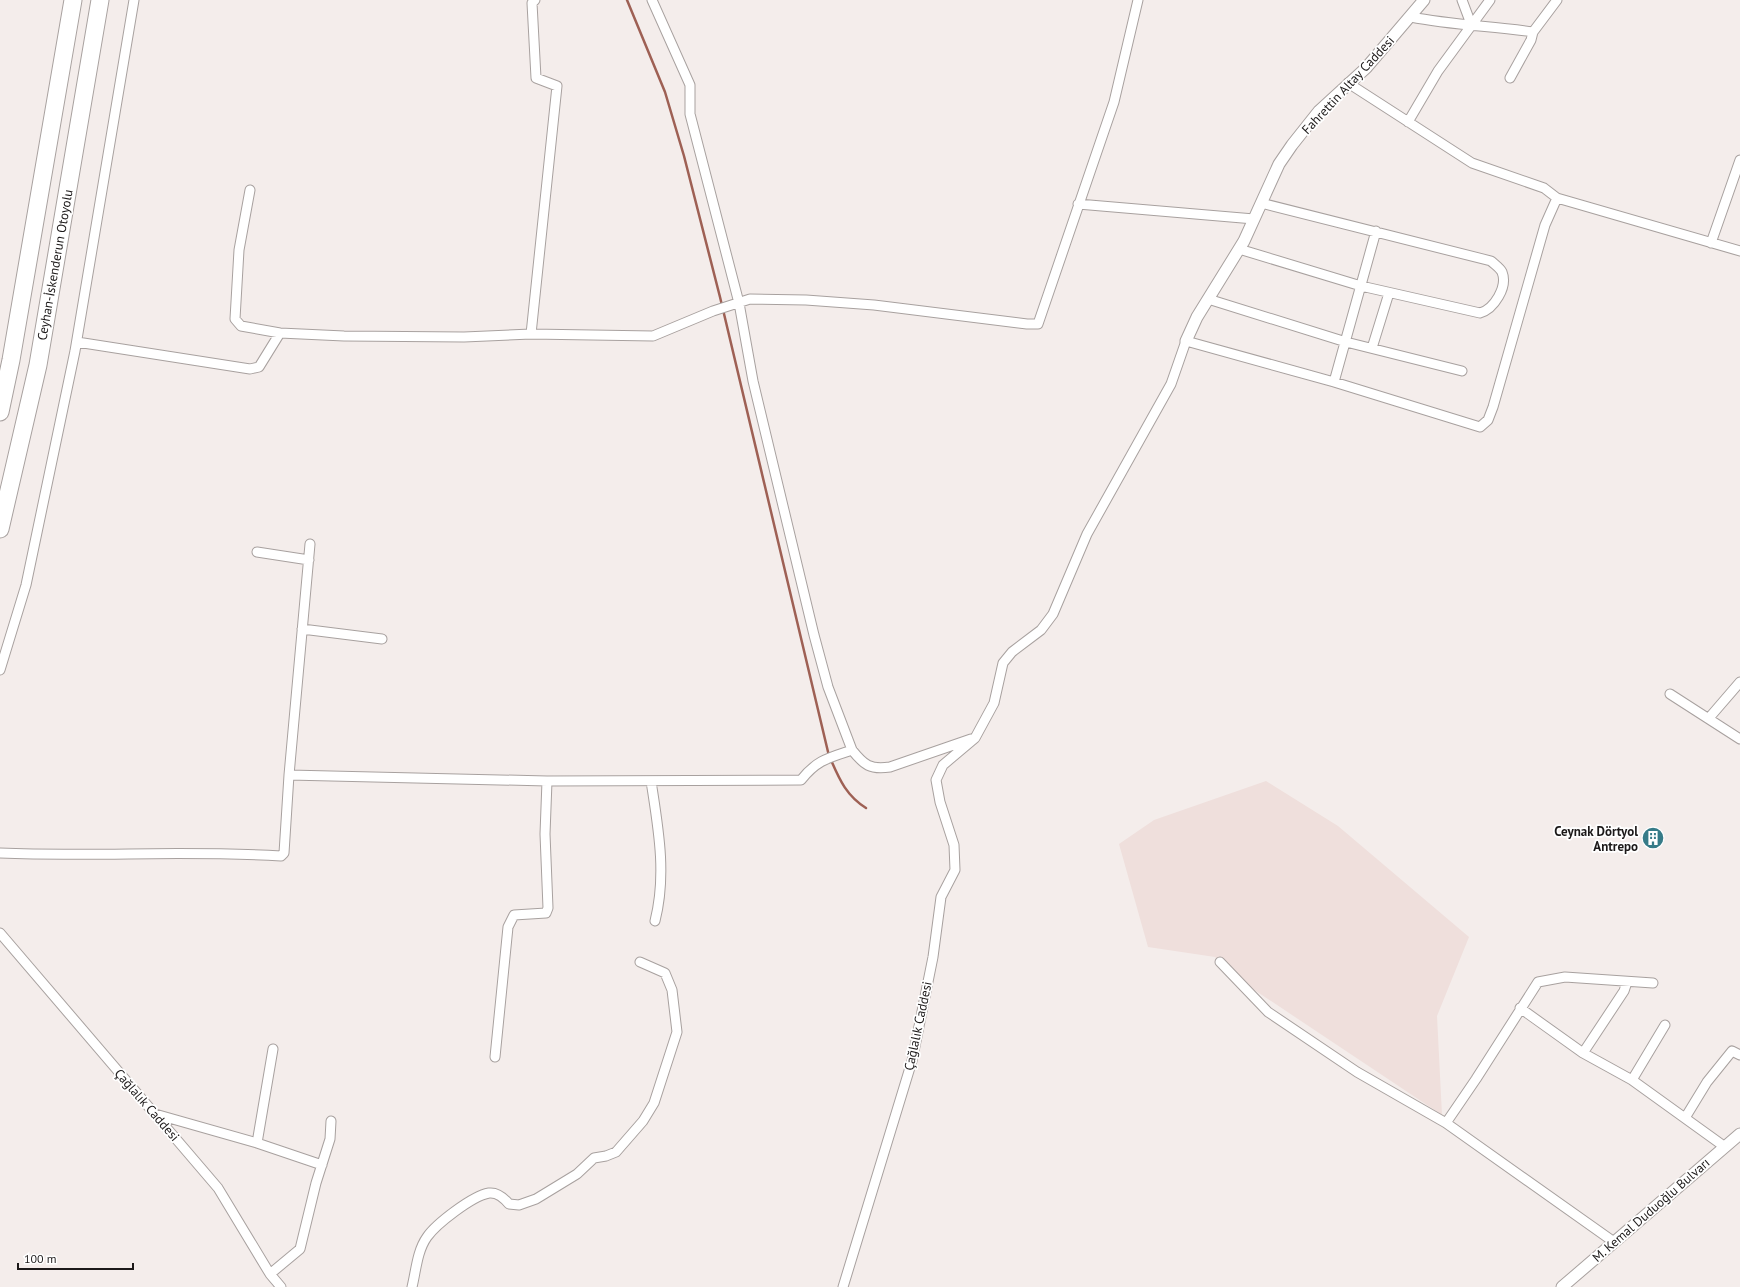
<svg xmlns="http://www.w3.org/2000/svg" width="1740" height="1287" viewBox="0 0 1740 1287" font-family="'PT Sans',sans-serif">
	<style>
		.built { fill: #efdfdc }
		.lines { fill: none; stroke-linecap: round; stroke-linejoin: round }
		.stream { stroke: #9e6054; stroke-width: 2.5 }
		.minor-casing { stroke: #a8a19f; stroke-width: 11 }
		.tertiary-casing { stroke: #a8a19f; stroke-width: 13 }
		.motorway-casing { stroke: #a8a19f; stroke-width: 19 }
		.minor { stroke: #fff; stroke-width: 9 }
		.tertiary { stroke: #fff; stroke-width: 11 }
		.motorway { stroke: #fff; stroke-width: 17 }
		.labels { text-anchor: middle; dominant-baseline: central; stroke-width: 3.5; stroke-linejoin: round; paint-order: stroke }
		.street-label { font-size: 13px; fill: #1c1919; stroke: #fff }
		.poi-label { font-size: 13px; font-weight: bold; fill: #1c1919; stroke: #fff; text-anchor: end }
	</style>
	<rect width="100%" height="100%" fill="#f4edeb"/>
	<path class="built" d="M 1266,781 L 1338,826 L 1469,937 L 1437,1016 L 1442,1115 L 1247,985 L 1215,957 L 1148,947 L 1119,844 L 1154,820 Z"/>
	<g class="lines">
		<path class="stream" d="M 627,0 L 665,92 L 684,156 L 720,297 L 829,756
			M 831,760 C 840,781 847,796 866,808"/>
		<g class="minor-casing">
			<path id="minor" d="M 652,0 L 690,85 L 690,114 L 739,303 L 753,381 L 814,635 L 828,687 L 852,750
				M 1462,0 L 1471,24
				M 1411,17 C 1451,25 1492,26 1533,32
				M 1510,78 L 1531,40 L 1533,32 L 1557,0
				M 1348,83 L 1472,163 L 1544,188 L 1557,198 L 1740,251
				M 1408,122 L 1438,71 L 1490,0
				M 250,190 L 239,250 L 235,319 L 241,326 L 280,333 L 344,336 L 464,337 L 531,334 L 653,336 L 713,311 L 750,299 L 806,300 L 874,305 L 1027,324 L 1038,324 L 1114,102 L 1138,0
				M 1078,204 L 1254,219
				M 1711,243 L 1740,160
				M 1239,249 L 1361,286 L 1480,313 C 1494,309 1508,287 1502,272 C 1500,268 1494,264 1491,261 L 1261,203
				M 1208,299 L 1346,342 L 1462,371
				M 531,334 L 557,86 L 536,78 L 532,3 L 535,0
				M 77,342 L 250,369 L 259,367 L 280,333
				M 1372,348 L 1389,293
				M 1334,382 L 1376,231
				M 257,552 L 309,560
				M 302,629 L 382,639
				M 0,670 L 26,585 L 75,351 L 134,0
				M 1670,694 L 1740,739
				M 1709,718 L 1740,682
				M 289,775 L 547,781 L 801,780 C 817,760 828,758 852,750 C 864,765 870,770 890,767 L 971,739
				M 651,781 C 658,827 667,874 655,921
				M 0,853 C 94,857 187,850 281,856 L 284,853 L 289,775 L 310,544
				M 0,933 L 218,1188 L 270,1274 L 281,1287
				M 1220,962 L 1268,1012 L 1357,1072 L 1446,1123 L 1614,1242
				M 1520,1008 L 1583,1053 L 1632,1080 L 1725,1147
				M 1583,1053 L 1624,991 L 1627,982
				M 495,1057 L 508,927 L 514,915 L 546,913 L 548,908 L 545,834 L 547,781
				M 1632,1080 L 1665,1025
				M 155,1114 L 257,1143 L 322,1165
				M 1685,1118 L 1707,1082 L 1732,1051 L 1740,1055
				M 1446,1123 L 1476,1079 L 1538,982 L 1565,977 L 1653,983
				M 257,1143 L 273,1049
				M 270,1274 L 300,1249 L 316,1183 L 330,1139 L 331,1121
				M 412,1287 C 416,1271 417,1251 427,1237 C 436,1224 472,1196 489,1193 C 497,1192 504,1198 509,1204 L 519,1205 L 536,1199 L 577,1174 L 594,1158 L 606,1156 L 616,1152 L 643,1121 L 654,1103 L 677,1032 L 672,990 L 665,973 L 640,962
				M 843,1287 L 912,1061 L 933,957 L 941,897 L 955,870 L 954,845 L 940,802 L 936,780 L 943,765 L 975,738 L 994,703 L 1003,663 L 1012,652 L 1041,630 L 1053,614 L 1087,534 L 1171,384 L 1186,341 L 1334,382 L 1480,427 L 1488,420 L 1493,407 L 1545,225 L 1557,198"/>
		</g>
		<g class="tertiary-casing">
			<path id="tertiary" d="M 1186,341 L 1197,317 L 1244,241 L 1279,164 L 1292,145 L 1319,111 L 1366,68 L 1424,0
				M 1562,1287 L 1740,1134"/>
		</g>
		<g class="motorway-casing">
			<path id="motorway" d="M 0,412 L 11,360 L 73,0
				M 0,529 L 38,365 L 100,0"/>
		</g>
		<use href="#minor" class="minor"/>
		<use href="#tertiary" class="tertiary"/>
		<use href="#motorway" class="motorway"/>
	</g>
	<defs>
		<g id="building-disc" transform="scale(1.15)"><circle r="9.5" fill="#367b88" stroke="#fff"/><path d="M-4-6H4V6H1V3H-1V6H-4ZM-2.5-4.3h1.7v1.8h-1.7ZM.8-4.3h1.7v1.8H.8ZM-2.5-1h1.7V.8h-1.7ZM.8-1h1.7V.8H.8Z" fill="#fff"/></g>
	</defs>
	<g fill-rule="evenodd">
		<use href="#building-disc" x="1653" y="838"/>
	</g>
	<g class="labels">
		<g class="street-label">
			<text transform="translate(1348 85) rotate(-47)">Fahrettin Altay Caddesi</text>
			<text transform="translate(55 265) rotate(-80)">Ceyhan-İskenderun Otoyolu</text>
			<text transform="translate(918 1026) rotate(-78)">Çağlalık Caddesi</text>
			<text transform="translate(147 1105) rotate(49)">Çağlalık Caddesi</text>
			<text transform="translate(1651 1210) rotate(-41)">M. Kemal Duduoğlu Bulvarı</text>
		</g>
		<g class="poi-label">
			<text x="1638" y="831">Ceynak Dörtyol<tspan x="1638" dy="15">Antrepo</tspan></text>
		</g>
	</g>
	<path d="M18 1263v6h115v-6" fill="none" stroke="#1c1919" stroke-width="2"/>
	<text x="24" y="1263" font-size="12" fill="#1c1919" stroke="#ffffff" stroke-width="3" paint-order="stroke">100 m</text>
</svg>
